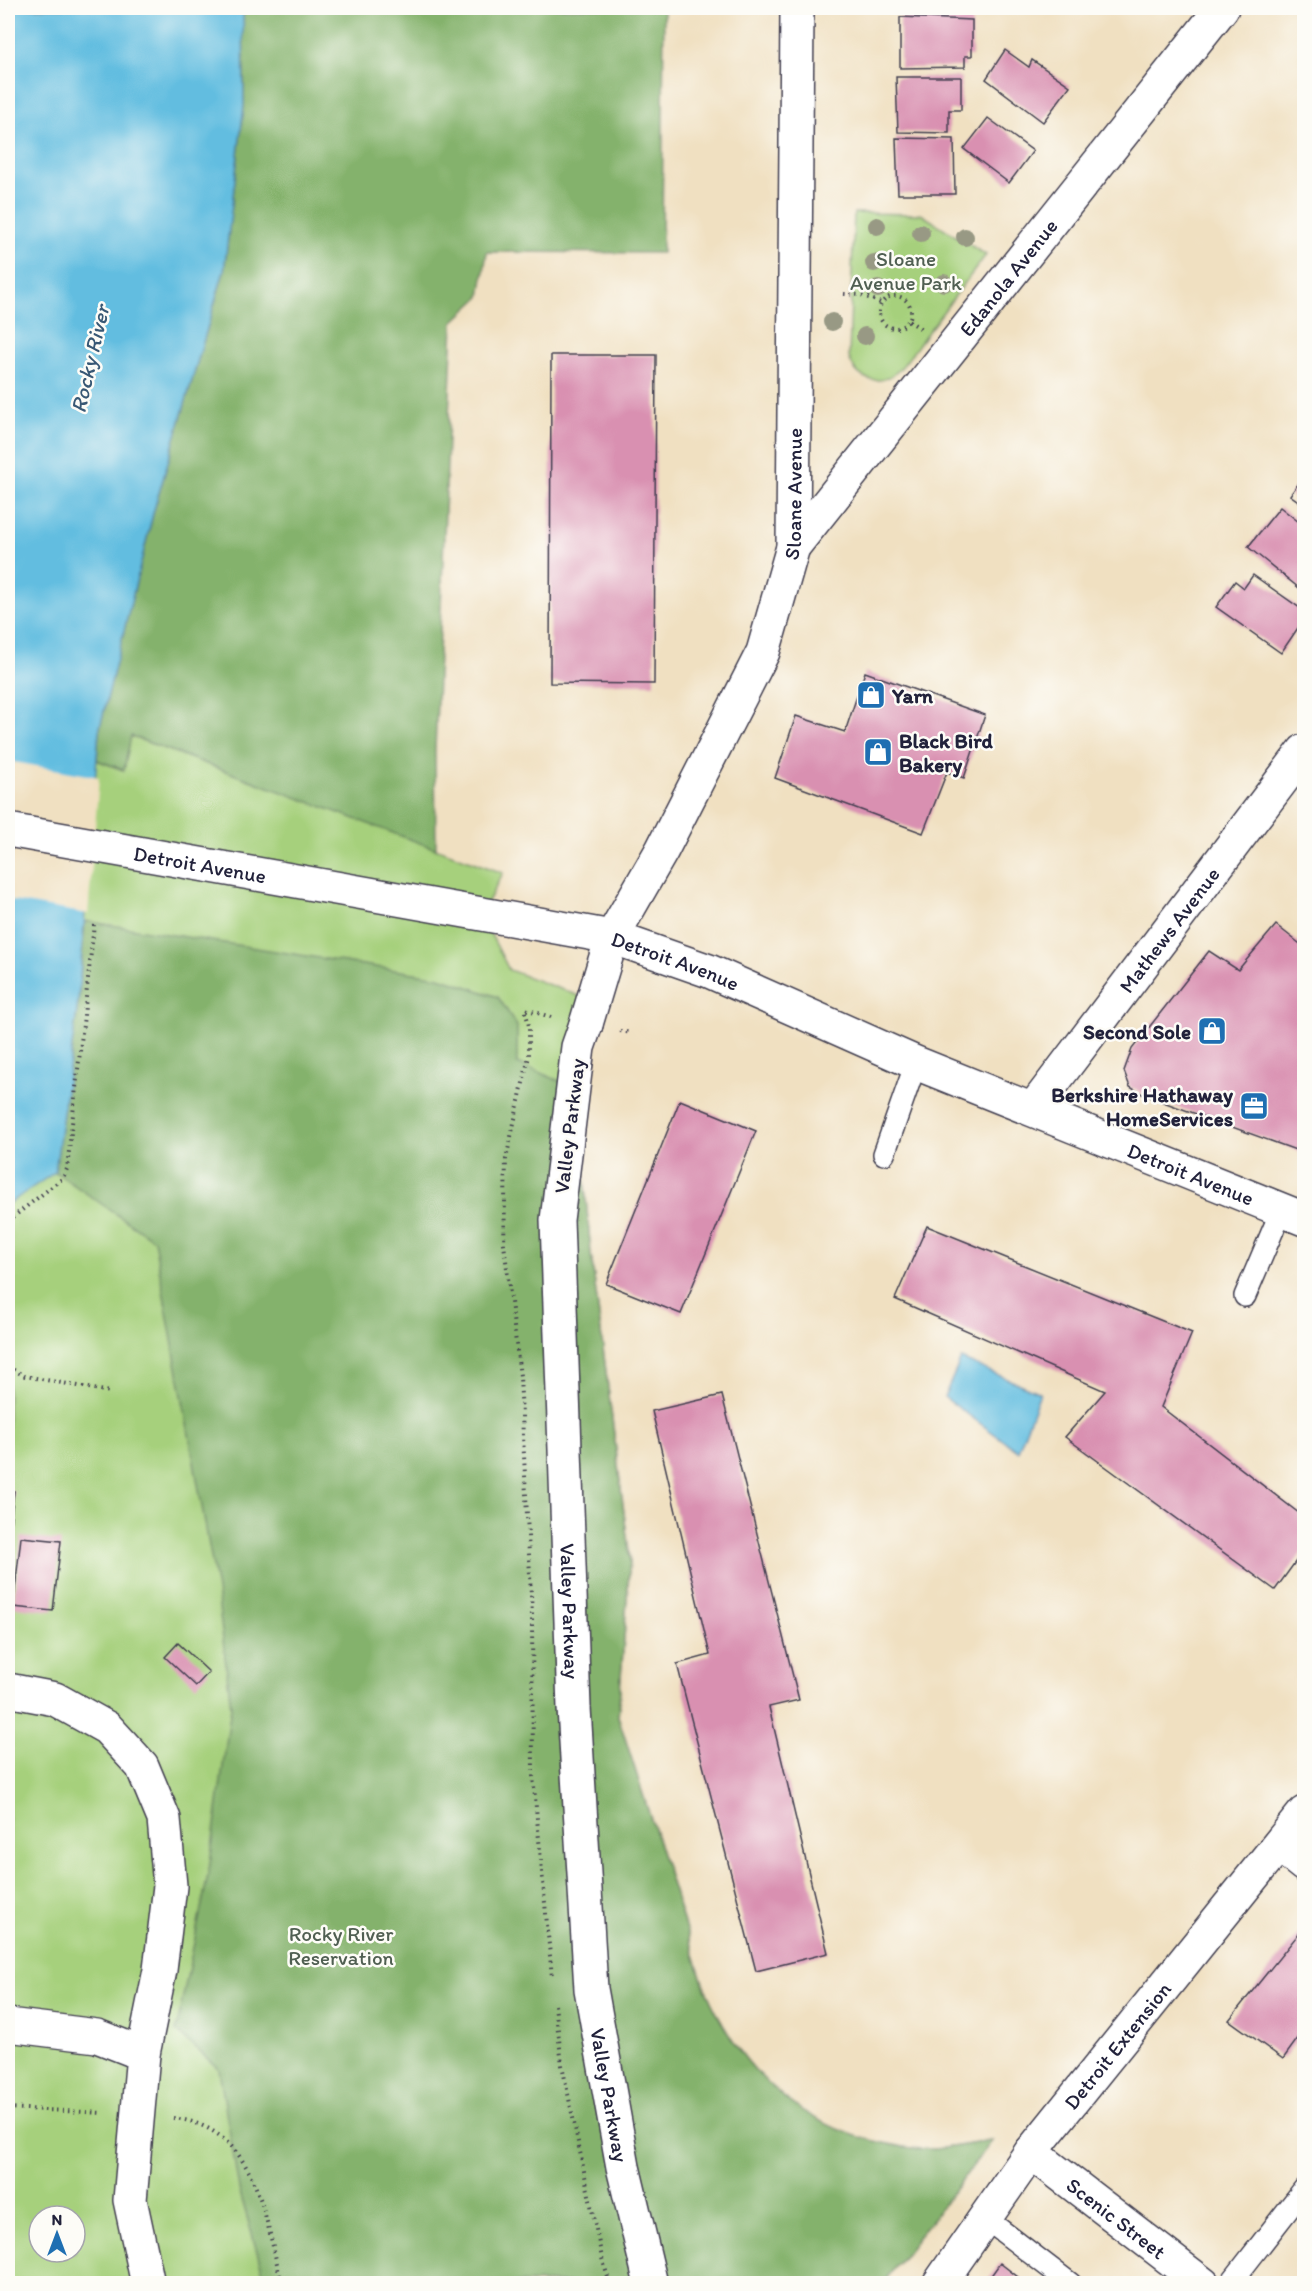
<svg xmlns="http://www.w3.org/2000/svg" width="1312" height="2291" font-family="Itim,sans-serif">
	<style>
		.green { fill: #a6d07c; stroke: #64795c; stroke-width: 1.5; fill-rule: evenodd }
		.forest { fill: #84b26c; stroke: #536a54; stroke-width: 1.5 }
		.water { fill: #62bde0; stroke: #42708e; stroke-width: 1.5 }
		.pier { fill: #f0e0c1 }
		.building { fill: #d990b1 }
		.lines { fill: none; stroke-linecap: round; stroke-linejoin: round }
		.service-casing { stroke: #413e4f; stroke-width: 24 }
		.minor-casing { stroke: #413e4f; stroke-width: 36 }
		.tertiary-casing { stroke: #413e4f; stroke-width: 36 }
		.secondary-casing { stroke: #413e4f; stroke-width: 36 }
		.primary-casing { stroke: #413e4f; stroke-width: 36 }
		.path { stroke: #413e4f; stroke-width: 4; stroke-dasharray: 1.5 4.5; stroke-linecap: butt }
		.service { stroke: #fff; stroke-width: 21 }
		.minor { stroke: #fff; stroke-width: 33 }
		.tertiary { stroke: #fff; stroke-width: 33 }
		.secondary { stroke: #fff; stroke-width: 33 }
		.primary { stroke: #fff; stroke-width: 33 }
		.tree { fill: #989984 }
		.labels { text-anchor: middle; dominant-baseline: central; stroke-width: 5; stroke-linejoin: round; paint-order: stroke }
		.park-label { font-size: 21px; fill: #505f52; stroke: #fdfcf7 }
		.street-label { font-size: 21px; fill: #22223b; stroke: #fdfcf7 }
		.poi-label { font-size: 21px; font-weight: bold; fill: #22223b; stroke: #fdfcf7; text-anchor: start }
		.water-label { font-size: 22px; font-style: italic; fill: #385875; stroke: #fdfcf7 }
	</style>
	<rect width="100%" height="100%" fill="#fdfcf7"/>
	<filter id="ink" filterUnits="userSpaceOnUse"><feTurbulence type="fractalNoise" baseFrequency=".0167" numOctaves="2"/><feDisplacementMap in="SourceGraphic" scale="12" xChannelSelector="R" yChannelSelector="G"/><feConvolveMatrix kernelMatrix="1 2 1 2 8 2 1 2 1" color-interpolation-filters="sRGB"/></filter>
	<filter id="wash" filterUnits="userSpaceOnUse"><feTurbulence type="fractalNoise" baseFrequency=".008" numOctaves="4" result="noise"/><feDisplacementMap in="SourceGraphic" scale="24" xChannelSelector="R" yChannelSelector="G"/><feGaussianBlur stdDeviation="1.35" result="paint"/><feColorMatrix in="noise" values="0 0 0 0 0 0 0 0 0 0 0 0 0 0 0 0 0 1.4 0 .05"/><feComposite in="paint" operator="in"/></filter>
	<g filter="url(#wash)">
		<rect width="100%" height="100%" fill="#f0e0c1"/>
		<path class="green" d="M854 213 921 214 986 255C966 281 947 307 927 333 918 345 909 359 899 370 880 388 856 381 849 357Z
			M8 727 123 770 130 736 503 873 481 915 509 970 606 1006 576 1088 591 1254 630 1560 618 1716 703 1983C735 2063 789 2120 874 2141 893 2145 913 2150 933 2149 953 2148 973 2143 992 2141L883 2283H8ZM39 2216H75V2252H39Z"/>
		<path class="forest" d="M243 8H664L662 253 487 252 480 297 453 322 435 750 436 849 131 736 124 770 97 760 99 731 154 510 224 271 244 105Z
			M85 921 439 977 498 997 517 1026V1063L576 1088 591 1254 630 1560 618 1716 703 1983C735 2063 789 2120 874 2141 894 2145 913 2150 933 2149 953 2148 973 2143 992 2141L883 2283H266L239 2189 219 2069 176 2031 209 1870 231 1707 217 1590 154 1240 55 1172 78 1002Z"/>
		<path class="water" d="M8 8H243L244 105 224 271 154 510 99 731 78 1002 55 1172 8 1204Z
			M961 1359 1040 1393 1018 1451 944 1397Z"/>
		<path class="pier" d="M8 761 99 777 88 914 8 900Z"/>
		<g id="blocks">
			<path class="building" d="M900 17 972 20V56H965V67L900 68Z
				M1005 50 1029 67 1032 60 1070 86 1043 122 986 79Z
				M896 77H961V110H949V133L898 132Z
				M988 118 1033 151 1009 183 964 149Z
				M896 138 954 139 955 194H898Z
				M551 355H656L654 684 550 683Z
				M1304 476V505L1290 495Z
				M1280 507 1304 526V592L1248 547Z
				M1253 575 1304 611V619L1281 653 1216 607 1235 581 1244 588Z
				M865 672 985 715 964 778 947 772 923 833 775 778 796 716 845 732Z
				M1276 925 1304 947V1153L1144 1095 1130 1087 1124 1071 1132 1049 1209 951 1238 970Z
				M680 1100 756 1131 681 1314 606 1284Z
				M927 1226 1192 1333 1161 1407 1304 1517V1550L1275 1590 1065 1437 1105 1391 895 1299Z
				M722 1395 799 1700 769 1707 828 1953 756 1971 677 1664 710 1655 652 1411Z
				M8 1491H14L9 1536H8Z
				M21 1537 61 1541 53 1611 13 1607Z
				M178 1643 209 1672 196 1686 165 1657Z
				M1300 1932 1304 1936V2030L1283 2059 1229 2020Z
				M1000 2263 1027 2284H985Z"/>
		</g>
	</g>
	<g filter="url(#ink)">
		<use href="#blocks" fill-opacity="0" stroke="#413e4f" stroke-width="1.5"/>
		<g class="lines">
			<g class="service-casing">
				<path id="service" d="M884 1154 916 1063
					M1245 1296 1282 1209
					M985 2218 1071 2284
					M1230 2284 1304 2189"/>
			</g>
			<g class="minor-casing">
				<g id="minor">
					<path id="s1" d="M793 547 1222 8"/>
					<path id="s2" d="M1033 1109 1304 751"/>
					<path d="M8 1690 55 1699 107 1728 142 1766 164 1819 170 1886 160 1970 143 2054 130 2200 148 2284"/>
					<path d="M1279 1845 1304 1865"/>
					<path d="M8 2025 97 2036 143 2054"/>
					<path id="s3" d="M1031 2152 1203 2284"/>
					<path id="s4" d="M939 2284 1031 2152 1304 1813"/>
				</g>
			</g>
			<g class="tertiary-casing">
				<g id="tertiary">
					<path id="s5" d="M586 1024 578 1047 557 1220 574 1708 591 1989 623 2167 651 2284"/>
				</g>
			</g>
			<g class="secondary-casing">
				<g id="secondary">
					<path id="s6" d="M586 1024 612 937 662 850 763 652 793 547 797 8"/>
				</g>
			</g>
			<g class="primary-casing">
				<g id="primary">
					<path id="s7" d="M8 830 612 937 709 971 916 1063 1304 1219"/>
				</g>
			</g>
			<path class="path" d="M8 55H9
				M844 294 861 295 881 303
				M879 312a16 16 0 1 1 32 0a16 16 0 1 1-32 0Z
				M909 321 923 330
				M551 1017 525 1009 529 1026V1056L506 1159 504 1244 520 1376 532 1615 533 1776 552 1977
				M620 1031 631 1033
				M8 1221 63 1178 67 1169 94 925
				M8 1367 25 1376 110 1392
				M555 2005 562 2065 602 2258 610 2284
				M8 2108 103 2113
				M173 2118C258 2128 264 2217 282 2284"/>
			<use href="#service" class="service"/>
			<use href="#minor" class="minor"/>
			<use href="#tertiary" class="tertiary"/>
			<use href="#secondary" class="secondary"/>
			<use href="#primary" class="primary"/>
		</g>
		<g class="tree">
			<circle cx="877" cy="226" r="9"/>
			<circle cx="921" cy="233" r="9"/>
			<circle cx="965" cy="237" r="9"/>
			<circle cx="874" cy="263" r="9"/>
			<circle cx="944" cy="283" r="9"/>
			<circle cx="878" cy="289" r="9"/>
			<circle cx="832" cy="322" r="9"/>
			<circle cx="865" cy="336" r="9"/>
		</g>
	</g>
	<defs>
		<g id="shop-square" transform="scale(1.5)"><rect x="-9" y="-9" width="18" height="18" rx="4" fill="#1f6fb2" stroke="#fdfcf7"/><path d="M-5-2.5h2.3a2.7 3.5 0 0 1 5.4 0H5L5.5 6h-11ZM-1.5-2.5h3a1.5 2.3 0 0 0-3 0Z" fill="#fff"/></g>
		<g id="office-square" transform="scale(1.5)"><rect x="-9" y="-9" width="18" height="18" rx="4" fill="#1f6fb2" stroke="#fdfcf7"/><path d="M-6-3h4V-5.5h4V-3h4V5H-6ZM-1-4.5V-3h2v-1.5ZM-6 0V1H6V0Z" fill="#fff"/></g>
	</defs>
	<g fill-rule="evenodd">
		<use href="#shop-square" x="871" y="695"/>
		<use href="#shop-square" x="878" y="752"/>
		<use href="#shop-square" x="1212" y="1031"/>
		<use href="#office-square" x="1254" y="1106"/>
	</g>
	<g class="labels">
		<g class="park-label">
			<text x="906" y="258">Sloane<tspan x="906" dy="24">Avenue Park</tspan></text>
			<text x="341" y="1933">Rocky River<tspan x="341" dy="24">Reservation</tspan></text>
		</g>
		<g class="street-label">
			<text stroke="none"><textPath href="#s1" startOffset="345">Edanola Avenue</textPath></text>
			<text stroke="none"><textPath href="#s6" startOffset="576">Sloane Avenue</textPath></text>
			<text stroke="none"><textPath href="#s7" startOffset="195">Detroit Avenue</textPath></text>
			<text stroke="none"><textPath href="#s2" startOffset="225">Mathews Avenue</textPath></text>
			<text stroke="none"><textPath href="#s7" startOffset="681">Detroit Avenue</textPath></text>
			<text transform="translate(569 1126) rotate(-83)">Valley Parkway</text>
			<text stroke="none"><textPath href="#s7" startOffset="1239">Detroit Avenue</textPath></text>
			<text stroke="none"><textPath href="#s5" startOffset="590">Valley Parkway</textPath></text>
			<text stroke="none"><textPath href="#s4" startOffset="298">Detroit Extension</textPath></text>
			<text stroke="none"><textPath href="#s5" startOffset="1076">Valley Parkway</textPath></text>
			<text stroke="none"><textPath href="#s3" startOffset="108">Scenic Street</textPath></text>
		</g>
		<g class="poi-label">
			<text x="892" y="695">Yarn</text>
			<text x="899" y="740">Black Bird<tspan x="899" dy="24">Bakery</tspan></text>
			<text x="1191" y="1031" text-anchor="end">Second Sole</text>
			<text x="1233" y="1094" text-anchor="end">Berkshire Hathaway<tspan x="1233" dy="24">HomeServices</tspan></text>
		</g>
		<g class="water-label">
			<text transform="translate(90 359) rotate(-77)">Rocky River</text>
		</g>
	</g>
	<rect width="1312" height="2291" fill="none" stroke="#fdfcf7" stroke-width="30"/>
	<g transform="translate(57 2234)"><circle r="28" fill="#fdfcf7" stroke="#a5a5ac" stroke-width="1.5"/>
	<path d="M0-4.5L10 22L0 15L-10 22Z" fill="#1f6fb2"/>
	<text y="-9" font-size="16" font-weight="bold" text-anchor="middle" fill="#22223b">N</text>
	</g>
</svg>
